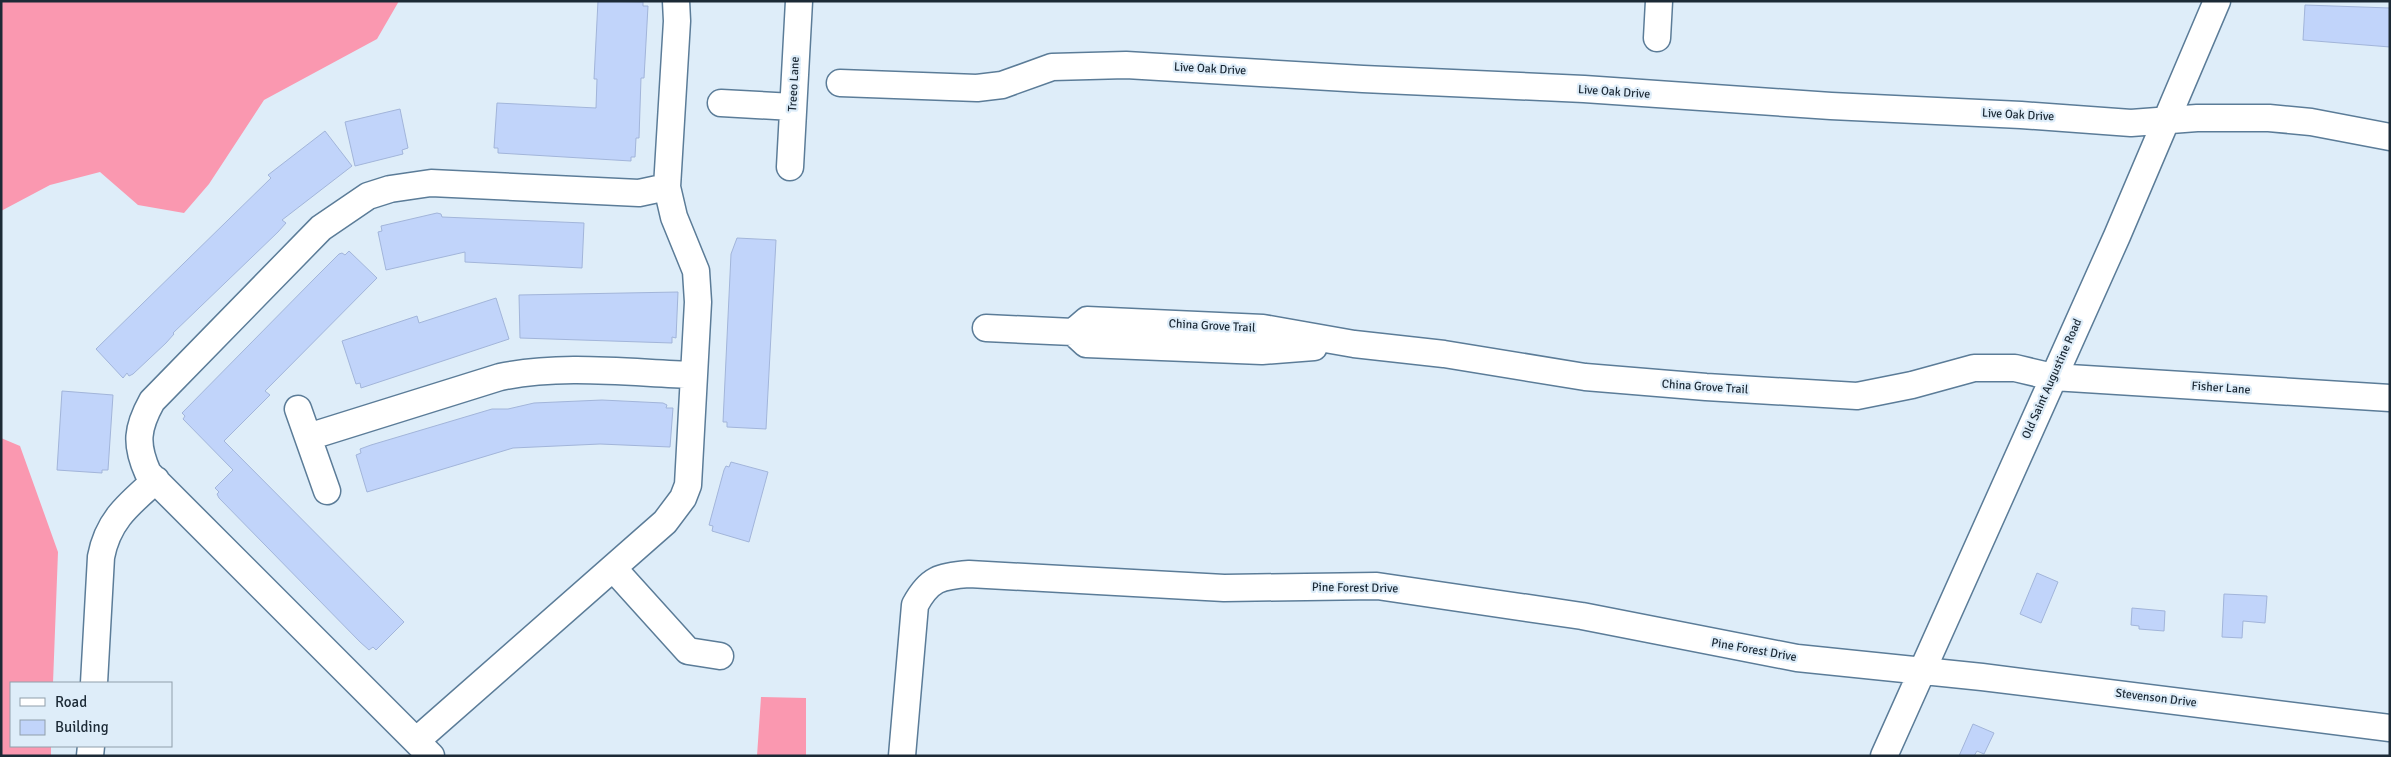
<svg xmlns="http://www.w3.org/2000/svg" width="2391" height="757" font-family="Signika,sans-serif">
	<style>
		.forest { fill: #fa98b0 }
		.building { fill: #c1d4fa; stroke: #a2b5da }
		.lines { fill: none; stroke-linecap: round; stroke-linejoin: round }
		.minor-casing { stroke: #5b7c98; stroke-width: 29 }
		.minor { stroke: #fff; stroke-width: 26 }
		.labels { text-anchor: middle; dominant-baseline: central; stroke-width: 4.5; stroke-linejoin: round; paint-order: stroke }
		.street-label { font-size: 12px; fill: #1c2a36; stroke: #deedf9 }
	</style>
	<rect width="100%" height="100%" fill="#deedf9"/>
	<path class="forest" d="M1 1H399L377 39 264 100 209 184 184 213 138 205 100 172 50 185 1 211Z
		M1 438 20 446 58 552 53 683H11V746H51V756H1Z
		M761 697 806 698V756H757Z"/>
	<path class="building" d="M598 1 643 2V6H648L644 78H641L639 138H636L635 157H631V161L498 153V148H494L497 103 596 108 597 79H594Z
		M2305 5 2390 8V47L2303 40Z
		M400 109 408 148 402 150 403 154 355 166 345 122Z
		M325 131 352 166 282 220 286 223 278 232 173 333 174 334 166 343 133 374 129 376 127 373 123 378 96 349 271 178 268 175Z
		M437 213 441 214 442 217 584 223 582 268 465 262V252L386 270 378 232 382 231 381 226Z
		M737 238 776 240 766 429 727 427V422H723L731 254Z
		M349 251 377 278 265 391 270 395 224 441 404 622 376 650 373 647 369 650 360 642 219 498 217 494 219 492 215 488 233 470 183 419 185 416 182 413 316 277 339 254 342 253 345 255Z
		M678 292 676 338 672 337V343L520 338 519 295Z
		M496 298 509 339 361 388 360 383 356 384 342 341 417 316 419 323Z
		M62 391 113 395 108 470H102V473L57 470Z
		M602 400 663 403 667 405 666 408H673L670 447 600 444 513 448 367 492 356 455 361 453 360 449 371 445 492 409H508L534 403Z
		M731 462 768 472 749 542 712 531 713 526 709 525 724 470 726 466 729 467Z
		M2037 573 2058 582 2041 623 2020 614Z
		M2224 594 2267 596 2265 623 2243 621 2242 638 2222 637Z
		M2132 608 2165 611 2164 631 2139 629V626L2131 625Z
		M1973 724 1994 733 1984 754 1977 751 1974 756H1959Z"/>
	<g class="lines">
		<g class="minor-casing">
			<path id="minor" d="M1657 38 1659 1
				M840 83 977 88 1002 85 1052 67 1126 65 1363 79 1584 89 1831 106 2021 115 2131 123 2197 118H2269L2311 122 2390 137
				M721 103 793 107
				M790 167 799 1
				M986 328 1073 332 1086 344 1262 351 1314 347
				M1073 332 1087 320 1263 328 1354 344 1444 354 1585 377 1706 387 1857 396 1912 385 1974 368H2015L2053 377 2390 398
				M298 409 327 491
				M308 437 500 377C564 364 630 373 694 375
				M613 568 688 651 720 656
				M94 683 101 557C108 520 129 504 156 480
				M416 741 665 522 683 498 688 485 698 302 696 271 674 217 667 187 677 21 676 1
				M90 756 91 746
				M431 756 148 473C135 444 137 428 152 401L321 228 368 196 390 189 431 183 639 193 667 187
				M902 756 915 605C929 579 940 576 969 574L1224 588 1377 586 1582 616 1797 658 1982 677 2390 728
				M1884 756 2117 236 2217 1"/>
		</g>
		<use href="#minor" class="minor"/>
	</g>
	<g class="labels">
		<g class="street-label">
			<text transform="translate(1210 69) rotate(3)">Live Oak Drive</text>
			<text transform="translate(794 84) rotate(-87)">Treeo Lane</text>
			<text transform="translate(1614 92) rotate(4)">Live Oak Drive</text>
			<text transform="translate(2018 115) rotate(3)">Live Oak Drive</text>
			<text transform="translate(1212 326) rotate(3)">China Grove Trail</text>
			<text transform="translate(2052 379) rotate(-66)">Old Saint Augustine Road</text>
			<text transform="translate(1705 387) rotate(4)">China Grove Trail</text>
			<text transform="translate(2221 388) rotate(4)">Fisher Lane</text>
			<text transform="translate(1355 588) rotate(1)">Pine Forest Drive</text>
			<text transform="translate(1754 650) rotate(10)">Pine Forest Drive</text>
			<text transform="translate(2156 698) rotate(7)">Stevenson Drive</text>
		</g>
	</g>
	<rect width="2391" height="757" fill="none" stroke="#1c2a36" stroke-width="5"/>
	<rect x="10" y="682" width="162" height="65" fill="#deedf9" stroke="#909fab"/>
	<rect x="20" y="698" width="25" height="8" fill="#ffffff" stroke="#909fab"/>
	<text x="55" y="707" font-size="15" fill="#1c2a36">Road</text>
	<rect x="20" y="720" width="25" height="15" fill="#c1d4fa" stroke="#909fab"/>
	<text x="55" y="732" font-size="15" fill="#1c2a36">Building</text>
</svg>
